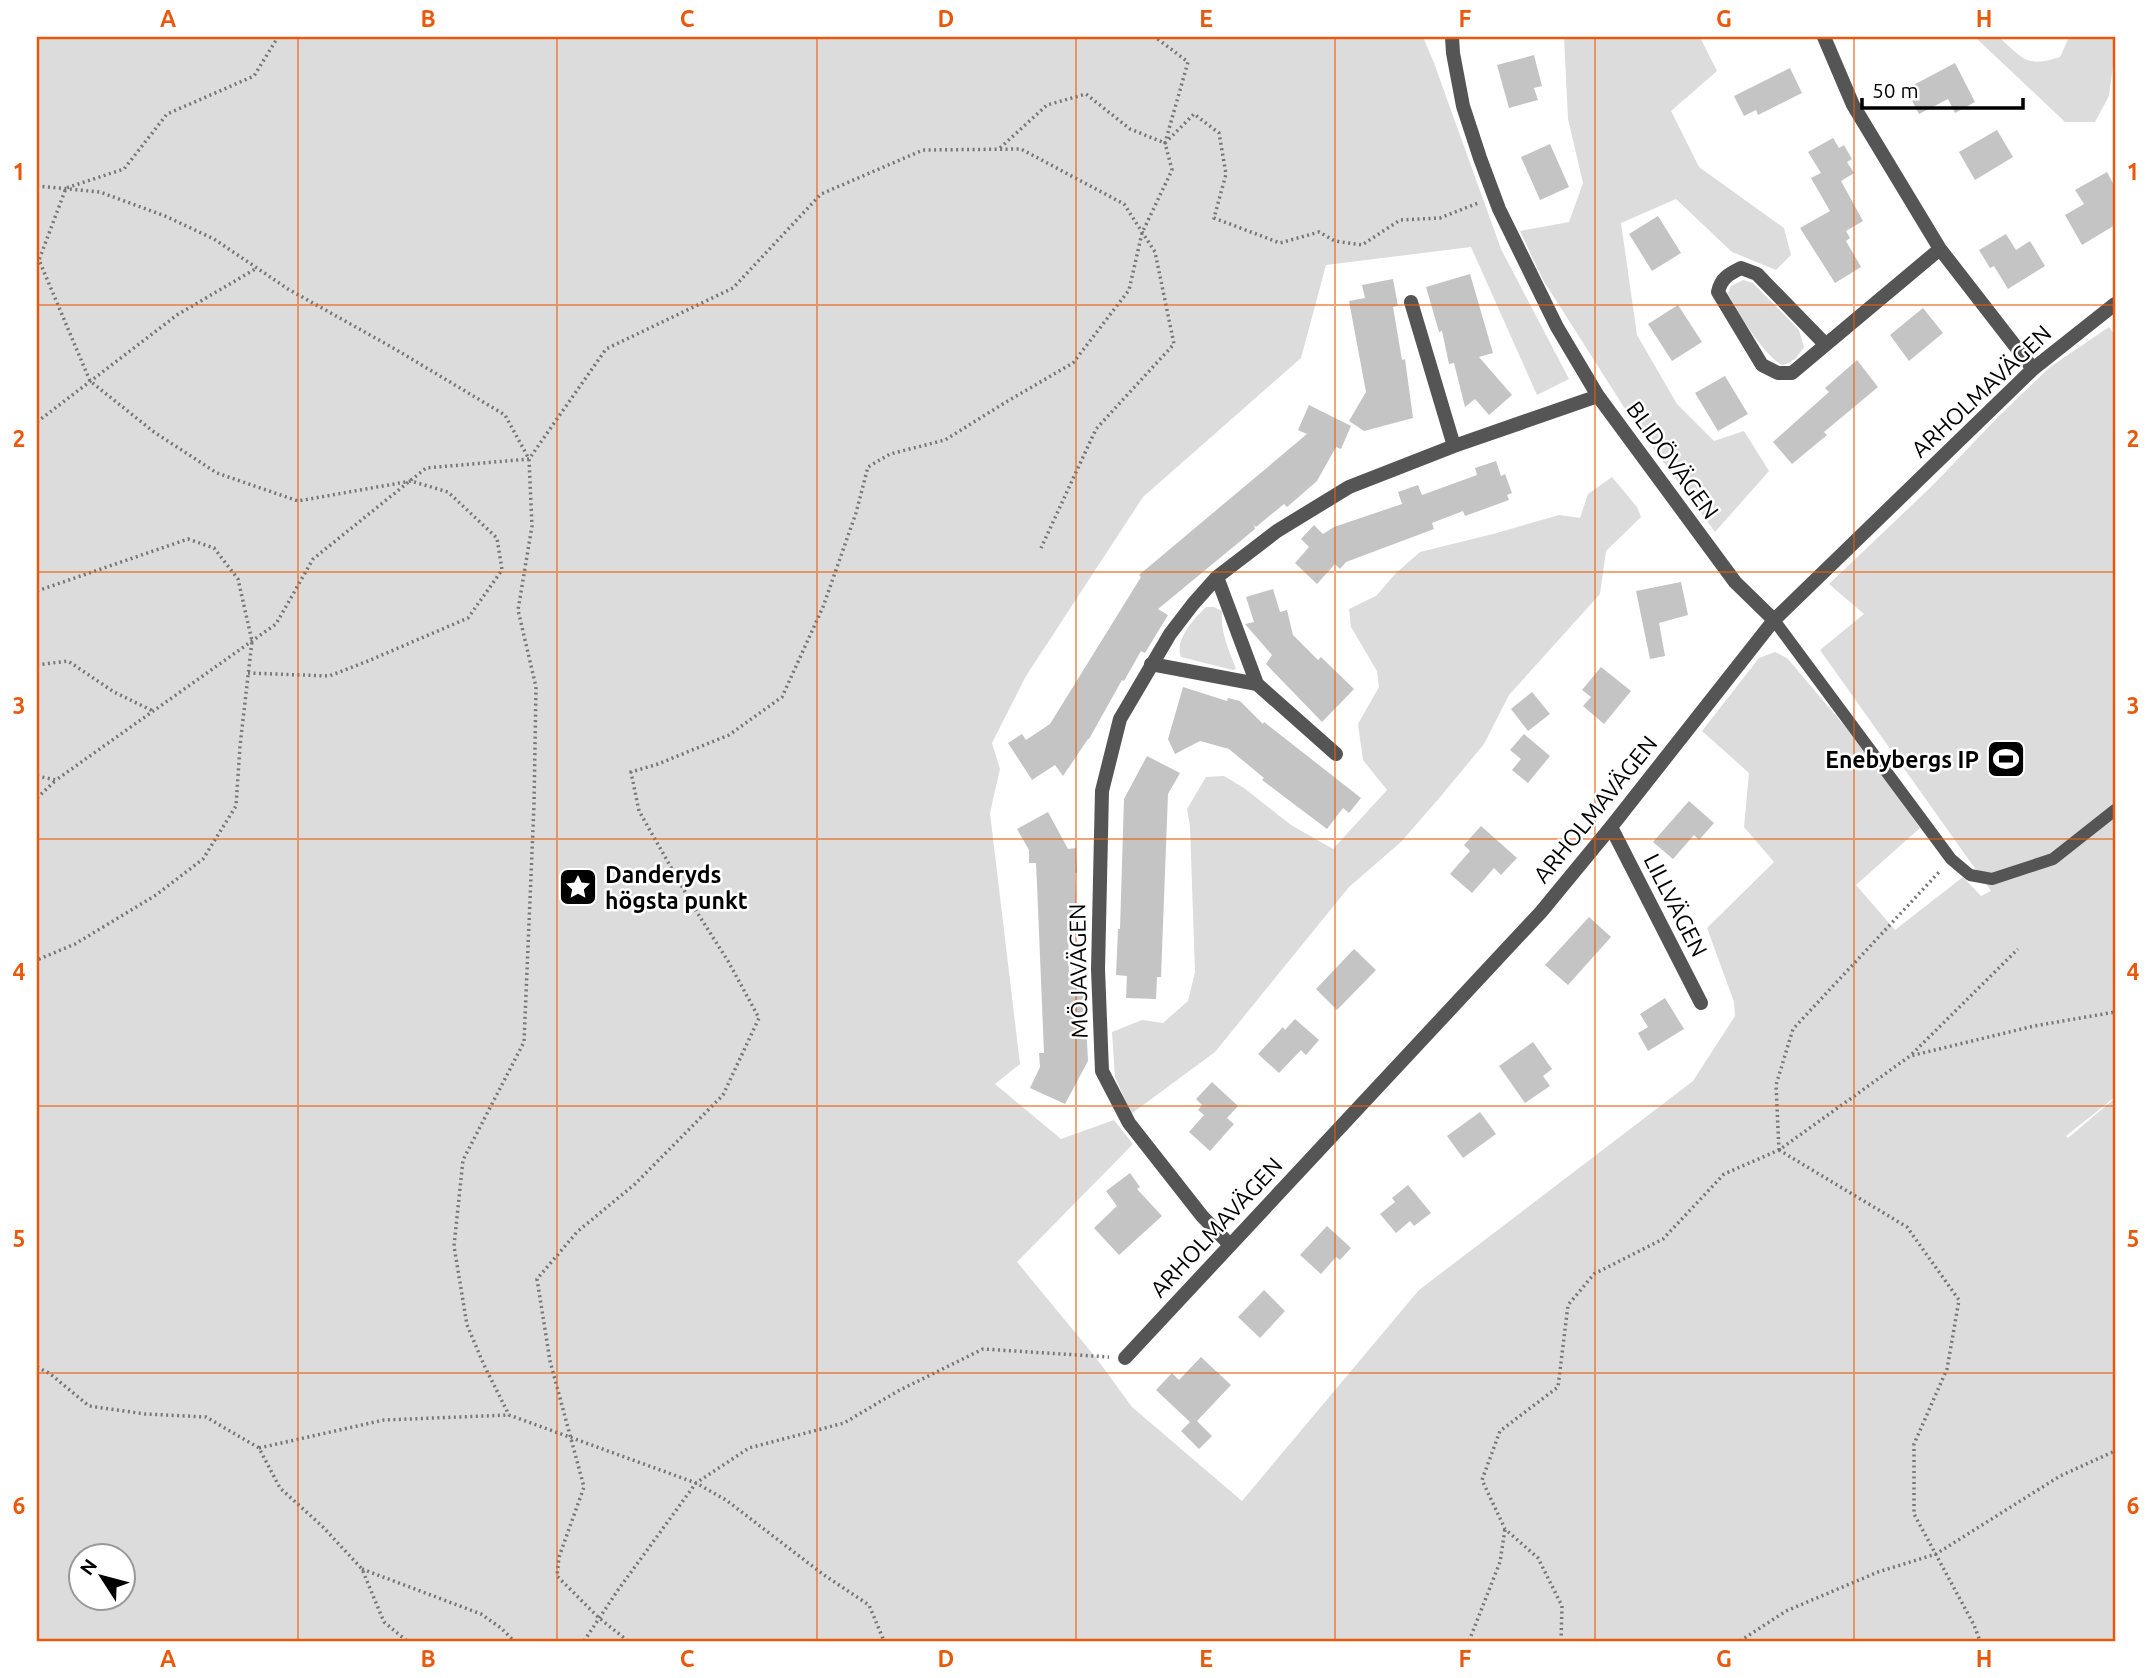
<svg xmlns="http://www.w3.org/2000/svg" width="2152" height="1678" font-family="Ubuntu,sans-serif">
	<style>
		.green { fill: #dcdcdc; fill-rule: evenodd }
		.building { fill: #c4c4c4 }
		.lines { fill: none; stroke-linecap: round; stroke-linejoin: round }
		.path { stroke: #777; stroke-width: 3.5; stroke-dasharray: 2 3.5; stroke-linecap: butt }
		.lane { stroke: #555; stroke-width: 12 }
		.street { stroke: #555; stroke-width: 14 }
		.grid { fill: none; stroke: #e8590c; stroke-width: 2; stroke-opacity: 0.55 }
		.labels { text-anchor: middle; dominant-baseline: central; stroke-width: 5; stroke-linejoin: round; paint-order: stroke }
		.street-label { font-size: 23px; fill: #000; stroke: #fff }
		.poi-label { font-size: 23px; font-weight: bold; fill: #000; stroke: #fff; text-anchor: end }
		.neatline { fill: none; stroke: #e8590c; stroke-width: 2.5 }
		.grid-label { font-size: 23px; text-anchor: middle; font-weight: bold; fill: #e8590c }
	</style>
	<rect width="100%" height="100%" fill="#fff"/>
	<path class="green" d="M37 37H1423L1434 63 1501 249 1569 379 1537 395 1471 247 1326 265 1301 358 1143 497 1026 676 992 743 1000 769 990 813 1020 1064 995 1084 1061 1139 1114 1120 1133 1144 1017 1262 1097 1359 1132 1407 1242 1501 1419 1290 1693 1081 1735 1016 1734 1002 1707 928 1774 862 1744 827 1749 773 1702 731 1759 658 1775 652 1787 658 1860 744 1920 828 1856 885 1895 930 1963 877 1981 896 1991 891 1820 650 1864 614 1829 584 1933 485 1997 418 2050 367 2109 327 2115 335V1097L2066 1136 2068 1138 2115 1098V1641H37ZM80 1556H122V1598H80Z
		M1564 37H1700L1717 71 1671 111 1699 167 1784 228 1791 255 1776 270 1732 252 1676 199 1621 223 1637 335 1677 404 1714 441 1744 431 1769 471 1715 532 1629 415 1543 280 1520 231 1569 222 1583 183 1568 119Z
		M1975 37H1999C2023 59 2026 68 2060 57L2069 37H2113L2115 50 2109 96 2095 122H2065Z
		M1743 280 1753 283 1799 330 1804 347C1798 356 1793 363 1782 365 1764 355 1737 313 1728 293L1731 286Z
		M1612 477 1637 507 1641 517 1606 551 1600 594 1509 695 1484 744 1441 796 1401 842 1349 887 1215 1052 1131 1114 1115 1077 1112 1032 1142 1020 1163 1023 1188 1001 1195 972 1190 826 1187 809 1206 777 1224 776 1244 788 1291 825 1333 849 1387 790 1363 760 1358 724 1379 687 1377 671 1351 627 1349 609 1376 596 1395 574 1420 552 1493 534 1559 515 1580 518 1588 494Z
		M1206 607H1214L1222 611C1220 631 1229 651 1236 669L1233 670 1181 657C1174 640 1194 619 1206 607Z"/>
	<path class="building" d="M1534 55 1542 86 1534 88 1538 100 1509 108 1497 65Z
		M1955 63 1975 102 1955 113 1948 99 1919 114 1906 89Z
		M1790 68 1802 93 1758 115 1756 110 1744 116 1734 96Z
		M1997 130 2013 157 1975 180 1959 152Z
		M1833 138 1839 148 1844 145 1852 159 1847 162 1854 173 1841 181 1863 221 1846 231 1850 238 1846 241 1861 267 1835 283 1800 228 1830 211 1811 178 1821 173 1808 152Z
		M1550 144 1569 187 1540 200 1521 157Z
		M2107 172 2115 187V225L2082 245 2065 215 2084 204 2075 190Z
		M1658 216 1681 253 1652 271 1629 234Z
		M2006 234 2016 250 2030 241 2045 266 2008 289 1994 266 1990 268 1979 250Z
		M1470 274 1493 353 1479 357 1512 395 1489 415 1475 399 1465 407 1454 363 1449 364 1442 331 1439 332 1426 287Z
		M1393 279 1398 306 1393 307 1402 360 1405 359 1413 418 1364 431 1349 421 1366 392 1349 301 1365 298 1362 285Z
		M1678 305 1702 342 1672 361 1648 324Z
		M1923 308 1943 333 1909 361 1890 335Z
		M1857 360 1878 387 1824 432 1827 435 1792 464 1773 442 1829 392 1825 388Z
		M1725 376 1748 414 1718 431 1695 393Z
		M1309 405 1351 426 1341 449 1336 447 1317 481 1287 507 1284 504 1256 527 1254 525 1255 529 1158 609 1168 615 1145 653 1141 651 1124 681 1122 680 1089 739H1088L1063 776 1055 765 1032 780 1008 743 1022 734 1026 740 1050 724 1141 577 1139 575 1307 434 1298 430Z
		M1496 461 1501 476 1505 474 1512 493 1507 495 1509 500 1465 516 1463 511 1432 523 1434 529 1346 562 1340 569 1335 564 1317 584 1295 563 1309 547 1301 539 1314 525 1323 534 1334 527 1402 504 1398 492 1418 485 1422 495 1477 475 1475 468Z
		M1681 582 1688 615 1659 623 1665 656 1650 659 1636 591Z
		M1273 589 1280 612 1287 610 1293 635 1318 660 1321 657 1354 689 1322 722 1266 664 1272 655 1245 624 1254 622 1246 597Z
		M1601 667 1631 691 1604 724 1583 706 1591 697 1582 690Z
		M1183 687 1227 701 1228 698 1240 701 1263 724 1264 722 1361 798 1349 813 1343 808 1327 829 1262 780 1264 778 1229 749 1200 741 1175 754 1168 739Z
		M1532 692 1550 714 1528 731 1511 709Z
		M1524 734 1550 756 1528 783 1512 770 1521 759 1510 750Z
		M1147 756 1180 773 1168 794 1161 977H1157L1156 999 1126 998 1127 976 1116 975 1118 929H1120L1124 799Z
		M1689 801 1714 823 1699 840 1694 835 1673 859 1653 842Z
		M1048 812 1068 849 1076 848 1077 873H1075L1077 926 1068 927 1069 974 1071 984 1084 983 1088 1061 1065 1104 1030 1088 1040 1067 1039 1053H1044L1037 884 1036 863H1029V850L1017 829Z
		M1481 826 1517 858 1501 875 1494 868 1472 893 1450 874 1470 851 1464 845Z
		M1589 917 1611 937 1568 985 1545 965Z
		M1354 949 1376 970 1337 1010 1316 989Z
		M1665 998 1684 1029 1648 1051 1638 1033 1648 1027 1640 1014Z
		M1295 1019 1319 1040 1306 1055 1301 1050 1279 1073 1258 1054 1283 1027 1285 1030Z
		M1533 1042 1552 1069 1543 1076 1550 1086 1525 1103 1499 1066Z
		M1212 1082 1238 1106 1227 1118 1234 1124 1210 1151 1189 1132 1204 1115 1198 1110 1202 1105 1196 1099Z
		M1480 1112 1496 1134 1463 1158 1447 1136Z
		M1130 1173 1140 1187 1137 1189 1162 1216 1119 1255 1094 1228 1117 1206 1106 1191Z
		M1408 1185 1431 1213 1414 1226 1410 1221 1396 1233 1380 1214 1395 1202 1392 1198Z
		M1327 1226 1351 1248 1340 1260 1336 1257 1321 1274 1300 1255Z
		M1264 1290 1285 1311 1260 1338 1238 1317Z
		M1201 1357 1231 1385 1197 1421 1212 1436 1199 1449 1181 1431 1190 1422 1156 1390 1172 1373 1179 1380Z"/>
	<g class="lines">
		<path class="path" d="M1000 148 1047 105 1086 94 1130 129 1165 143 1194 114 1219 133 1226 174 1214 218 1280 243 1319 232 1335 241 1362 245 1400 220 1440 218 1478 203
			M37 186 100 192 165 216 214 239 288 289 395 349 505 415 529 459 532 526 518 610 536 687 534 805 524 1042 463 1160 454 1246 467 1325 484 1365 509 1415 696 1483 726 1500 824 1575 869 1605 884 1641
			M37 422 177 315 257 268
			M37 591 188 539 214 548 238 579 252 641 240 746 236 806 203 859 156 895 75 944 37 960
			M37 665 68 661 114 692 153 711
			M248 673 329 676 368 661 468 618 502 570 497 538 448 492 411 481 298 501 217 473 154 432 90 381 39 260 66 188 124 169 167 114 254 76 278 37
			M37 776 56 780 276 624 313 559 426 468 529 459 606 349 733 288 821 194 923 150 1021 149 1124 204 1155 252 1174 344 1096 429 1041 548
			M37 798 56 780
			M1912 1054 2018 949
			M1779 1150 1907 1227 1959 1300 1947 1369 1914 1444V1514L1974 1625 1980 1641
			M1779 1150 1776 1085 1793 1029 1941 870
			M37 1367 49 1373 89 1406 145 1414 206 1417 259 1448 280 1488 323 1527 362 1569 384 1622 407 1641
			M259 1448 384 1420 509 1415
			M362 1569 481 1614 501 1628 514 1641
			M584 1641 618 1590 696 1483 749 1448 844 1423 898 1391 983 1349 1109 1357
			M628 1641 599 1618 557 1576 559 1557 584 1487 550 1361 537 1279 577 1232 635 1184 723 1095 759 1018 728 961 693 906 639 811 631 772 658 764 729 735 782 697 823 607 856 513 868 467 890 454 945 440 1006 402 1073 363 1129 290 1142 233 1172 170 1165 143 1188 62 1155 37
			M1469 1641 1500 1562 1505 1529
			M1561 1641 1562 1606 1538 1558 1505 1529 1482 1480 1500 1431 1558 1387 1568 1305 1594 1274 1663 1239 1724 1174 1779 1150 1910 1056 2034 1026 2115 1012
			M1740 1641 1786 1611 1878 1572 1936 1554 2060 1476 2115 1451"/>
		<path class="lane" d="M1774 620 1951 859 1970 875 1992 879 2053 859 2115 810"/>
		<path class="street" d="M1452 37 1453 53 1463 106 1480 158 1499 209 1557 327 1598 396 1735 582 1774 620
			M1824 37 1853 105 1940 249 2033 369
			M1411 302 1454 446
			M1825 344 1757 274 1741 268C1729 274 1721 278 1718 292L1762 365 1778 373H1792L1940 249
			M1217 577 1257 684
			M1151 664 1257 684 1336 754
			M1611 827 1701 1003
			M1230 1245 1202 1216 1129 1123 1102 1071 1098 969 1102 791 1120 719 1170 634 1193 604 1217 577 1277 531 1349 487 1454 446 1598 396
			M1125 1358 1541 912 1611 827 1774 620 2033 369 2115 304"/>
	</g>
	<path class="grid" d="M298 37V1641M557 37V1641M817 37V1641M1076 37V1641M1335 37V1641M1595 37V1641M1854 37V1641M37 305H2115M37 572H2115M37 839H2115M37 1106H2115M37 1373H2115"/>
	<defs>
		<g id="stadium-square" transform="scale(2.0125)"><rect x="-9" y="-9" width="18" height="18" rx="4" fill="#000" stroke="#fff"/><path d="M0-5a6.5 5 0 1 0 0 10a6.5 5 0 1 0 0-10ZM-3.5-1.8h7v3.6h-7Z" fill="#fff"/></g>
		<g id="sight-square" transform="scale(2.0125)"><rect x="-9" y="-9" width="18" height="18" rx="4" fill="#000" stroke="#fff"/><path d="M0-6L1.8-2.2L6-1.7L2.9 1.2L3.7 5.4L0 3.3L-3.7 5.4L-2.9 1.2L-6-1.7L-1.8-2.2Z" fill="#fff"/></g>
	</defs>
	<g fill-rule="evenodd">
		<use href="#stadium-square" x="2006" y="759"/>
		<use href="#sight-square" x="578" y="887"/>
	</g>
	<g class="labels">
		<g class="street-label">
			<text transform="translate(1981 391) rotate(-43)">ARHOLMAVÄGEN</text>
			<text transform="translate(1673 460) rotate(54)">BLIDÖVÄGEN</text>
			<text transform="translate(1595 809) rotate(-51)">ARHOLMAVÄGEN</text>
			<text transform="translate(1676 905) rotate(63)">LILLVÄGEN</text>
			<text transform="translate(1078 971) rotate(-91)">MÖJAVÄGEN</text>
			<text transform="translate(1216 1227) rotate(-47)">ARHOLMAVÄGEN</text>
		</g>
		<g class="poi-label">
			<text x="1979" y="759">Enebybergs IP</text>
			<text x="605" y="874" text-anchor="start">Danderyds<tspan x="605" dy="26">högsta punkt</tspan></text>
		</g>
	</g>
	<rect width="2152" height="1678" fill="none" stroke="#ffffff" stroke-width="77"/>
	<g transform="translate(102 1577) rotate(306)"><circle r="33" fill="#ffffff" stroke="#999999" stroke-width="2"/>
	<path d="M0-5L12 26L0 18L-12 26Z" fill="#000000"/>
	<text y="-10" font-size="19" font-weight="bold" text-anchor="middle" fill="#000000">N</text>
	</g>
	<path d="M1862 98v10h161v-10" fill="none" stroke="#000000" stroke-width="3.5"/>
	<text x="1872" y="98" font-size="21" fill="#000000" stroke="#ffffff" stroke-width="5" paint-order="stroke">50 m</text>
	<rect x="38" y="38" width="2076" height="1602" class="neatline"/>
	<g class="grid-label">
		<text x="168" y="27">A</text>
		<text x="428" y="27">B</text>
		<text x="687" y="27">C</text>
		<text x="946" y="27">D</text>
		<text x="1206" y="27">E</text>
		<text x="1465" y="27">F</text>
		<text x="1724" y="27">G</text>
		<text x="1984" y="27">H</text>
		<text x="19" y="180">1</text>
		<text x="2133" y="180">1</text>
		<text x="19" y="447">2</text>
		<text x="2133" y="447">2</text>
		<text x="19" y="714">3</text>
		<text x="2133" y="714">3</text>
		<text x="19" y="980">4</text>
		<text x="2133" y="980">4</text>
		<text x="19" y="1247">5</text>
		<text x="2133" y="1247">5</text>
		<text x="19" y="1514">6</text>
		<text x="2133" y="1514">6</text>
		<text x="168" y="1667">A</text>
		<text x="428" y="1667">B</text>
		<text x="687" y="1667">C</text>
		<text x="946" y="1667">D</text>
		<text x="1206" y="1667">E</text>
		<text x="1465" y="1667">F</text>
		<text x="1724" y="1667">G</text>
		<text x="1984" y="1667">H</text>
	</g>
</svg>
